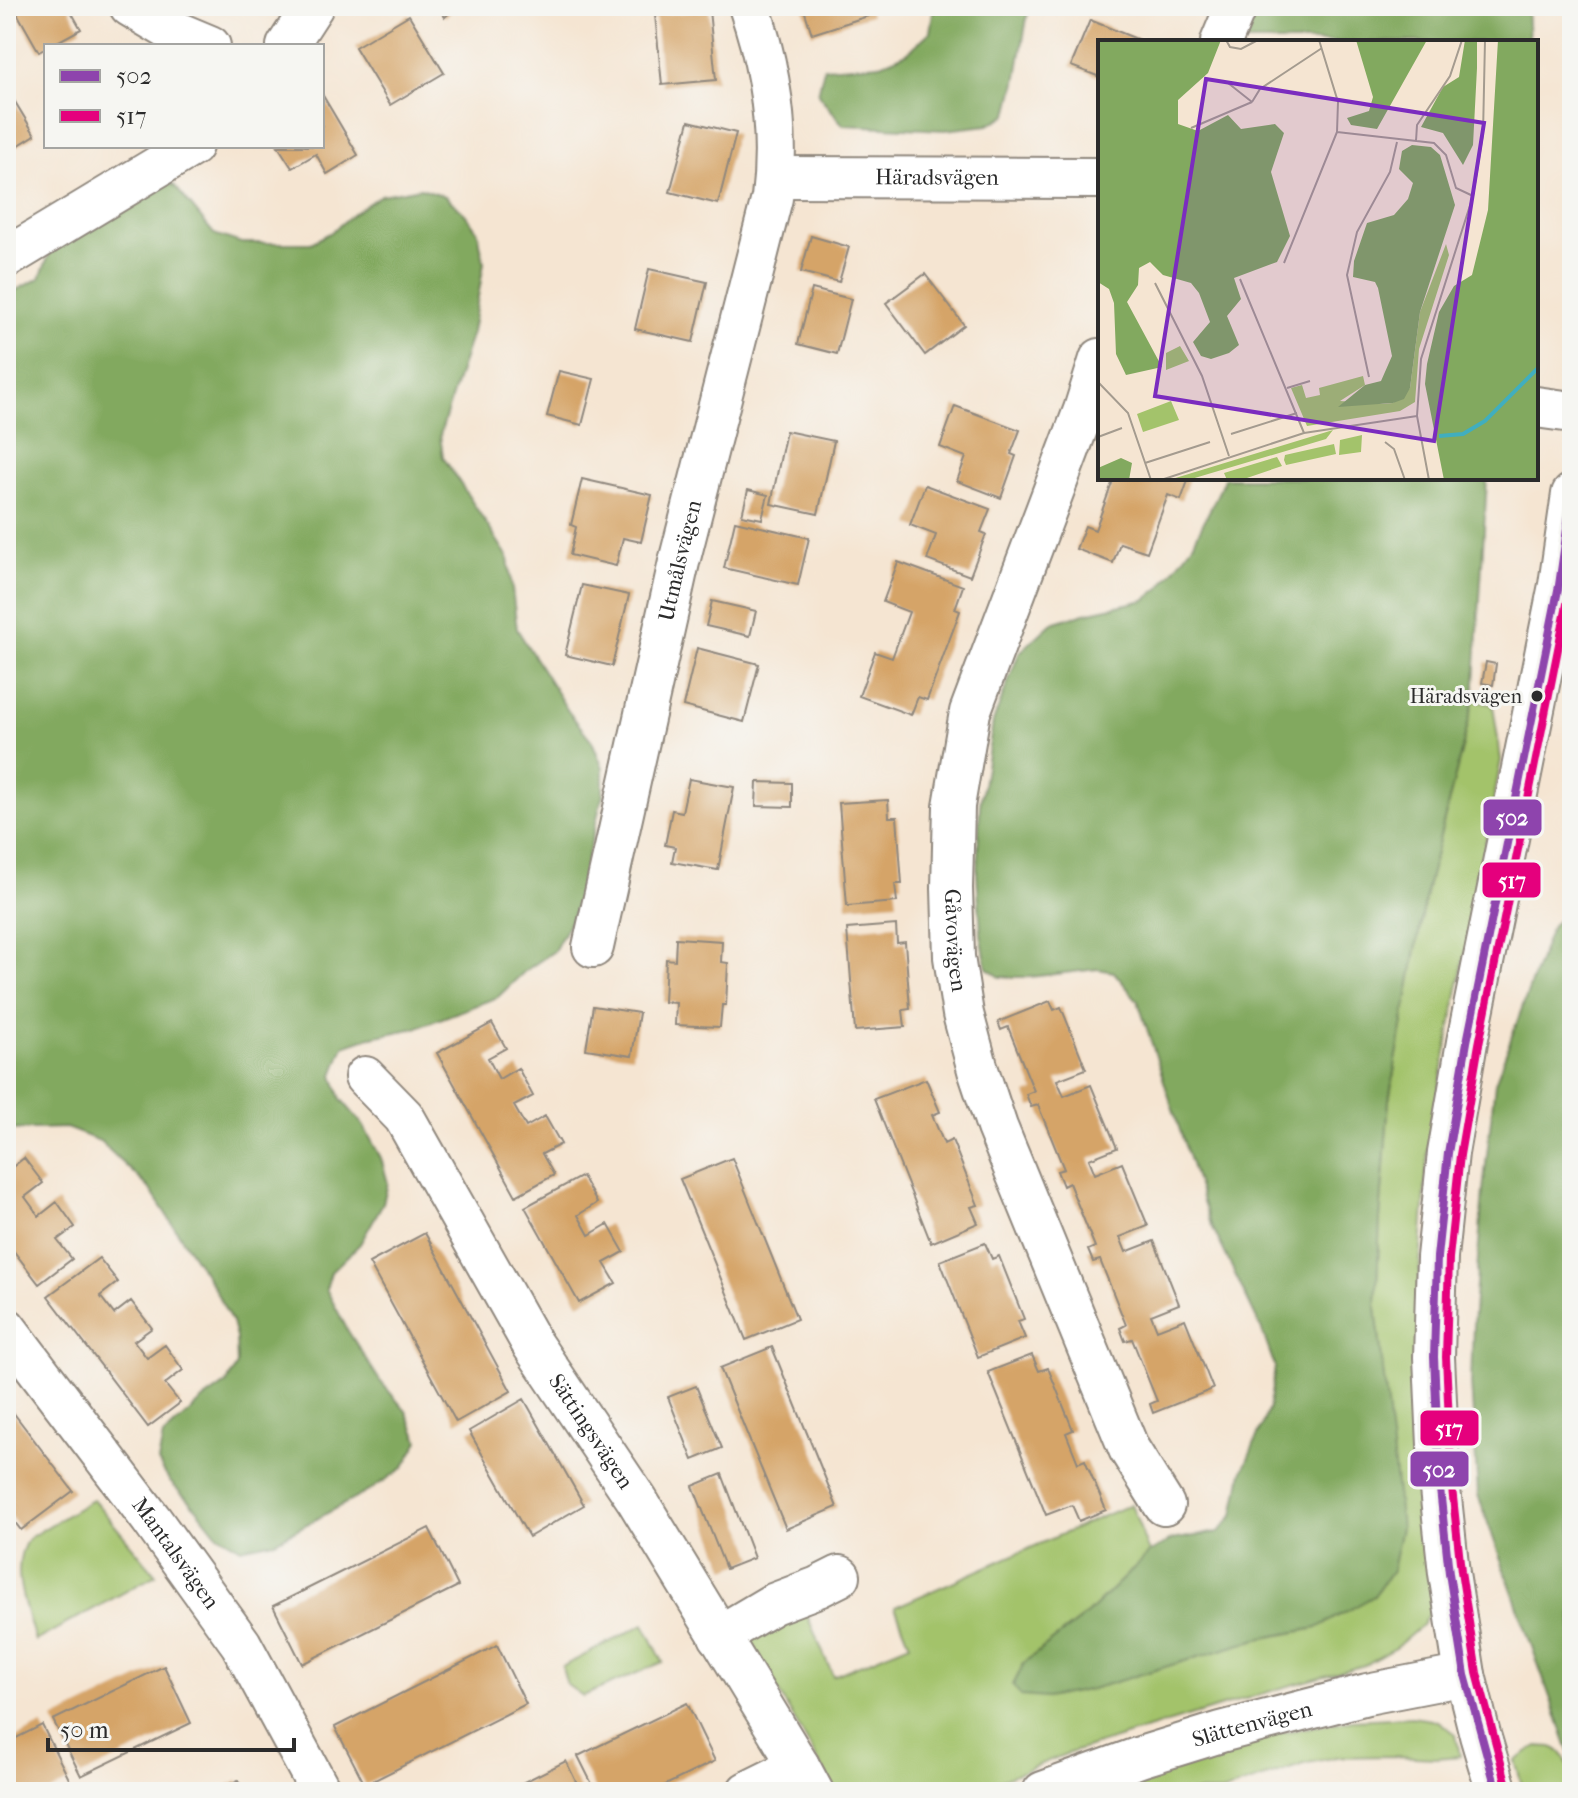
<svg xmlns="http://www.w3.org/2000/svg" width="1578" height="1798" font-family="'IM FELL French Canon',serif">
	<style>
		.green { fill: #a3c36b; stroke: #67774b; stroke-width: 2 }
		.forest { fill: #82a95f; stroke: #566a45; stroke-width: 2 }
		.building { fill: #d5a467 }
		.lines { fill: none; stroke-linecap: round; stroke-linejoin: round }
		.minor-casing { stroke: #90887e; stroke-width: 44 }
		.minor { stroke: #fff; stroke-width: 40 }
		.bus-1-casing { stroke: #f6f6f2; stroke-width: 14 }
		.bus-2-casing { stroke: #f6f6f2; stroke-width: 14 }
		.bus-1 { stroke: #8e44ad; stroke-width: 8 }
		.bus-2 { stroke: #e5007d; stroke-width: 8 }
		.bus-dot { fill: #2b2b2b; stroke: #f6f6f2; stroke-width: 3 }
		.labels { text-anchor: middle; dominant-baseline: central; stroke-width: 6; stroke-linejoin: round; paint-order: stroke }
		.bus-label { font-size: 20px; fill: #2b2b2b; stroke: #f6f6f2; text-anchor: end }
		.street-label { font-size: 22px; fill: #2b2b2b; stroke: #f6f6f2 }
		.inset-river { fill: none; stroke: #41aebe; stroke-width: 4 }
		.inset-road { fill: none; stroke: #a49b8f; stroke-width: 2 }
		.view { fill: #7b2cbf; fill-opacity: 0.15; stroke: #7b2cbf; stroke-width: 4 }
		.inset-edge { fill: none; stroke: #2b2b2b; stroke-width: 4 }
		.line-badge { stroke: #f6f6f2; stroke-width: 3 }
		.badge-label { font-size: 22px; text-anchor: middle; font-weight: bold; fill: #fff }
	</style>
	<rect width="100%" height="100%" fill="#f6f6f2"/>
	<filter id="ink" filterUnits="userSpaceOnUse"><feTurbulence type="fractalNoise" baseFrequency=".0125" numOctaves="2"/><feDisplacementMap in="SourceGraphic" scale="16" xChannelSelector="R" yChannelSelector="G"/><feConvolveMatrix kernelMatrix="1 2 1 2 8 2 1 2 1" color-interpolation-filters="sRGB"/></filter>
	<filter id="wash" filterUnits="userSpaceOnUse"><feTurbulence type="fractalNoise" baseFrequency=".006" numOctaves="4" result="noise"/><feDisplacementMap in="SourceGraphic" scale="32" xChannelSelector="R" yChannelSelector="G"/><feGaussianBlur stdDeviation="1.8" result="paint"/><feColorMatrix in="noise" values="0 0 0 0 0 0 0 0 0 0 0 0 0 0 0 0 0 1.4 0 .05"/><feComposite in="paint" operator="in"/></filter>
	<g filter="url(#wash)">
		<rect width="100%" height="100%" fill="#f5e5d2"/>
		<path class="green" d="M1474 700 1493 705 1501 760 1428 1148 1417 1307 1437 1600 1422 1625 1394 1649 1365 1665 1281 1688 1066 1754 970 1792H836L744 1632 803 1606 833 1676 910 1644 895 1607 1131 1504 1149 1553 1086 1615 1025 1662 1258 1639 1317 1628 1394 1473 1376 1307 1380 1219 1389 1100 1427 888Z
			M93 1499 156 1575 35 1641C27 1609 7 1567 29 1538Z
			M644 1624 663 1662 583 1696 567 1685 562 1667Z
			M1412 1717 1438 1721 1456 1734 1460 1756 1436 1758 1392 1756 1336 1757 1304 1764 1222 1792H1112L1278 1733 1352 1720Z
			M1538 1746C1542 1747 1547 1746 1551 1747 1568 1751 1572 1777 1572 1792H1524L1515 1761Z"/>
		<path class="forest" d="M934 6H1029L1016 82 1008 114 988 125 945 130 843 125 818 94 824 68 881 64 907 53 930 32Z
			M1248 6H1527L1529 42H1234Z
			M158 179 174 185 214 234 241 243H311L330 233 357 211 381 195 421 188 445 196 465 214 478 232 484 263 472 332 440 435 443 457 508 557 517 629 568 711 592 741 603 768V794L573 916 554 951 525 971 498 997 416 1028 367 1038 344 1046 333 1075 341 1099 363 1125 381 1158 388 1183 383 1203 360 1244 331 1272 326 1289 348 1331 380 1381 406 1411 419 1441 403 1468 369 1491 275 1541 241 1548 216 1533 196 1508 170 1482 158 1462 163 1436 202 1401 226 1384 237 1365 236 1338 232 1322 214 1288 149 1188 100 1141 66 1128 6 1130V295L40 278 51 250Z
			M1224 478 1487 479 1474 700 1427 888 1389 1100 1380 1219 1376 1307 1401 1528 1392 1570 1374 1596 1317 1628 1258 1639 1092 1689 1047 1698 1021 1696 1013 1685 1025 1662 1086 1615 1149 1553 1171 1540 1219 1532 1234 1515 1242 1473 1269 1408 1275 1367 1261 1328 1209 1220 1138 1001 1114 972 1098 969 1030 977H1000L987 968 981 934 977 873 980 805 993 722 1019 653 1052 623 1085 613 1145 600 1160 588 1192 546 1222 485Z
			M1572 909V1759L1478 1495 1471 1383 1473 1325 1483 1191 1495 1083 1552 925Z"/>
		<g id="blocks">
			<path class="building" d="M13 6H68L81 29 50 46H46V48L39 52Z
				M436 6H457L445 17Z
				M803 6H868L871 15 812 34Z
				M709 10 716 80 662 85 655 15Z
				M409 15 444 73 390 105 355 47Z
				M1090 20 1144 42H1100V77L1071 66Z
				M6 87 35 135 11 150 6 141Z
				M322 94 358 155 327 174 316 154 292 168 278 146H322Z
				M689 121 736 133 718 204 670 192Z
				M811 236 849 247 839 282 801 272Z
				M649 269 707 282 693 342 635 329Z
				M925 274 964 325 925 355 886 303Z
				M812 289 851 299 837 354 798 344Z
				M559 371 594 379 582 425 547 416Z
				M955 406 1020 430 1011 454 1016 456 1001 498 957 481 966 457 940 447Z
				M786 431 834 441 818 514 771 504Z
				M1114 478H1189L1181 500 1168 495 1147 552 1120 543 1113 563 1076 549 1085 526 1095 530Z
				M582 479 652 495 641 542 623 538 616 566 570 555 576 527 571 525Z
				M925 485 990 509 981 532 986 534 970 576 927 560 936 535 910 525Z
				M748 490 768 495 762 519 742 515Z
				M735 521 809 538 798 585 724 568Z
				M898 562 963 586 955 609 960 611 927 700 918 697 911 715 859 696 875 652 892 658 909 612 883 602Z
				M582 585 629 595 612 666 565 655Z
				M712 601 756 611 750 636 706 626Z
				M697 648 759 664 744 722 683 706Z
				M1486 662 1496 664 1493 685 1482 683Z
				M689 779 734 787 718 870 672 862 675 847 665 845 672 810 682 812Z
				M757 782 792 783V807L756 806Z
				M888 800 889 817H897L902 884H895L897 902 847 906 839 803Z
				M896 925 897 943 905 942 910 1009 903 1010 905 1027 855 1031 847 929Z
				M676 938 722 941 721 962 728 963 726 1005H722L720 1027 675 1025 676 1003 664 1002 666 959 675 960Z
				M1050 1001 1054 1010 1061 1007 1086 1069 1057 1080 1064 1096 1091 1085 1117 1148 1089 1159 1095 1174 1122 1163 1148 1226 1120 1237 1126 1252 1154 1241 1179 1304 1151 1315 1157 1330 1185 1319 1213 1389 1153 1413 1150 1404 1157 1401 1132 1339 1125 1341 1120 1328 1126 1325 1100 1260 1093 1262 1088 1250 1095 1247 1069 1183 1063 1186 1057 1171 1064 1169 1038 1105 1031 1107 1026 1094 1034 1091 1008 1027 1001 1030 998 1022Z
				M593 1006 639 1013 632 1056 586 1049Z
				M492 1023 506 1048 488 1058 499 1079 518 1068 533 1096 514 1106 526 1127 545 1116 561 1144 542 1154 554 1175 516 1196 437 1053Z
				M926 1079 940 1112 932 1115 944 1144 952 1140 978 1205 971 1207 978 1223 931 1243 874 1099Z
				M24 1158 43 1183 25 1197 39 1216 57 1202 75 1227 57 1240 72 1259 39 1284 6 1241V1172Z
				M732 1158 797 1319 746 1340 680 1179Z
				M582 1176 597 1203 578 1215 589 1235 608 1224 624 1252 604 1263 616 1283 579 1303 525 1207Z
				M425 1233 511 1391 456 1422 369 1263Z
				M985 1243 992 1259 999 1256 1024 1319 1018 1321 1025 1338 978 1357 940 1261Z
				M99 1258 118 1282 100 1296 114 1314 131 1301 152 1328 134 1341 147 1358 165 1345 183 1370 165 1384 180 1403 148 1427 48 1296Z
				M772 1347 837 1507 786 1529 720 1368Z
				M1032 1355 1039 1371 1048 1368 1073 1430 1066 1433 1078 1463 1085 1460 1106 1510 1079 1521 1072 1505 1046 1515 988 1372Z
				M696 1386 722 1448 693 1460 668 1397Z
				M524 1399 584 1505 529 1537 469 1431Z
				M6 1403 73 1491 21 1530 6 1511Z
				M722 1474 754 1558 726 1569 693 1486Z
				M429 1528 458 1586 302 1664 273 1606Z
				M497 1645 526 1704 365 1785 335 1727Z
				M164 1666 191 1723 81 1776 53 1720Z
				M687 1703 715 1761 651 1792H596L578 1756Z
				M42 1725 70 1781 49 1792H6V1743Z
				M566 1761 581 1792H504Z
				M238 1780 244 1792H214Z"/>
		</g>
	</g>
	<g filter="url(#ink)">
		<use href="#blocks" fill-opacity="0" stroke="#90887e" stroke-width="2"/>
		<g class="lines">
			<g class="minor-casing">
				<g id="minor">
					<path d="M130 6 167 28 210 46"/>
					<path d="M1221 42 1236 6"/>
					<path d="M287 46 313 6"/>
					<path id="s1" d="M775 177 1100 178"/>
					<path d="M6 258 192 146"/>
					<path id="s2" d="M1100 359 1084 410 970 712 954 806 952 888 954 957 963 1014 978 1070 997 1127 1129 1449 1164 1505"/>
					<path d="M1536 407 1572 412"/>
					<path id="s3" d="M593 947 679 562 772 198C780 134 770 67 749 6"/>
					<path id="s4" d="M365 1077 404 1117 532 1344 637 1500 799 1766 813 1792"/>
					<path id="s5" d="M6 1328 151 1519 241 1644 321 1792"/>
					<path d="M719 1636 773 1604 818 1587 840 1576"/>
					<path d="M747 1792 799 1766"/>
					<path id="s6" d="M1043 1792 1140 1757 1221 1732 1367 1694 1465 1675"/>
					<path d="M1497 1792 1480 1735 1465 1675 1449 1573 1440 1489 1434 1357 1437 1257 1448 1153 1467 1042 1559 585 1572 494"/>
				</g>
			</g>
			<use href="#minor" class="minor"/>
			<g class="bus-1-casing">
				<path id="bus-1" d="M1497 1792 1465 1675 1449 1573 1440 1489 1434 1357 1437 1257 1448 1153 1467 1042 1559 585 1572 494"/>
			</g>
			<g class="bus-2-casing">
				<path id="bus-2" d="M1508 1789 1477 1673 1461 1571 1452 1488 1446 1357 1449 1258 1460 1155 1479 1044 1572 579"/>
			</g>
			<use href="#bus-1" class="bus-1"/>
			<use href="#bus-2" class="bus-2"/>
		</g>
	</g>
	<circle class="bus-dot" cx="1537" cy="696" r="7"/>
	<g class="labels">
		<g class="bus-label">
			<text x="1522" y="696">Häradsvägen</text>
		</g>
		<g class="street-label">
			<text stroke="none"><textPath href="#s1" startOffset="162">Häradsvägen</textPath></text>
			<text stroke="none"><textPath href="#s3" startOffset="396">Utmålsvägen</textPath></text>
			<text stroke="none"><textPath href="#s2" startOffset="606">Gåvovägen</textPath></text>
			<text stroke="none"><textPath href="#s4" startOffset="422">Sättingsvägen</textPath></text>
			<text stroke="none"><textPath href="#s5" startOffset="282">Mantalsvägen</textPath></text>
			<text stroke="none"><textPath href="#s6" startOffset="220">Slättenvägen</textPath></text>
		</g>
	</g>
	<g transform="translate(1098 40)">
		<rect width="440" height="440" fill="#f5e5d2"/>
		<path d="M348 204 351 215 321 309 317 362 302 371 209 386 193 348 204 345 208 358 222 355 221 348 265 336 267 345 242 361 284 364 295 363 312 348 322 272ZM82 306 91 321 68 330V313ZM73 361 81 380 45 392 39 374ZM235 390 228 399 90 440H71ZM264 395 263 412 241 415 242 400ZM236 404 238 414 188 425 186 420 187 415ZM179 417 184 426 143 440H129L126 433Z" fill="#a3c36b"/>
		<path d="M0 0H123L110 33 80 60V84L100 91 130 75 143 89 177 84 186 93 173 132 192 196 179 222 136 238 143 259 129 276 141 305 131 313 113 319 103 316 95 302 112 282 101 253 93 243 65 235 52 222 41 228 40 245 29 262 64 327 28 335 18 314 16 263 11 249 0 242ZM258 0H329L279 89 253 85 249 78 271 71 275 57ZM367 0H379V28L375 105 365 125 345 93 323 87 345 47 361 37ZM400 0H440V440H346L327 344 329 324 341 272 356 246 374 235 390 170ZM314 105 333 107 342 115 357 165 322 272 312 348 306 359 295 363 240 367 267 345 283 341 294 316 280 248 277 242 255 237 256 221 269 183 296 175 310 159 315 143 301 129 304 111ZM23 418 34 423 31 440H0V428Z" fill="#82a95f"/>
		<path class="inset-river" d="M341 396 365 394 387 381 440 328"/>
		<path class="inset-road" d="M128 0 132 7 143 9 160 0M130 43 154 62M154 62 162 49 224 8M93 88 154 62M239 92 336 103 348 115 358 148 375 156M318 101 319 85 352 36 364 0M186 223 239 92 240 62 221 0M142 239 206 393M57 243 104 336 131 416M271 337 249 235 259 192 292 132 299 102M0 342 30 373 53 440M189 348 212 341M133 394 199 373M0 397 24 388M287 402 296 409 307 440M47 423 112 402M63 440 206 393 319 376M331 440 319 376 323 319 375 156 385 94 387 0"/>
		<path class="view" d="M108 39 386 83 336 401 57 356Z"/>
		<rect width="440" height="440" class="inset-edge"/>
	</g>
	<g class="line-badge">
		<rect x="1482" y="798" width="61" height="39" rx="8" fill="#8e44ad"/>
		<rect x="1481" y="861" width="61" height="38" rx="8" fill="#e5007d"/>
		<rect x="1419" y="1409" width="61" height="38" rx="8" fill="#e5007d"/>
		<rect x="1409" y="1450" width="61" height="38" rx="8" fill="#8e44ad"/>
	</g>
	<g class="badge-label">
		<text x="1512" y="825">502</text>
		<text x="1512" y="888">517</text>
		<text x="1449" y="1436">517</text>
		<text x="1439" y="1477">502</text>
	</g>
	<rect width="1578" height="1798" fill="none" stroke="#f6f6f2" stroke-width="32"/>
	<rect x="44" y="44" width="280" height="104" fill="#f6f6f2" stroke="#a5a5a2" stroke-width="2"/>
	<rect x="60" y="70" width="40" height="12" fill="#8e44ad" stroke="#a5a5a2" stroke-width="2"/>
	<text x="116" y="84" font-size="24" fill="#2b2b2b">502</text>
	<rect x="60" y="110" width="40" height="12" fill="#e5007d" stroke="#a5a5a2" stroke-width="2"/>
	<text x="116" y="124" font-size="24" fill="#2b2b2b">517</text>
	<path d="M48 1738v12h246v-12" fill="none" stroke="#2b2b2b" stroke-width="4"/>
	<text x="60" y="1738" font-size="24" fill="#2b2b2b" stroke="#f6f6f2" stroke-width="6" paint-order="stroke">50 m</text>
</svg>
